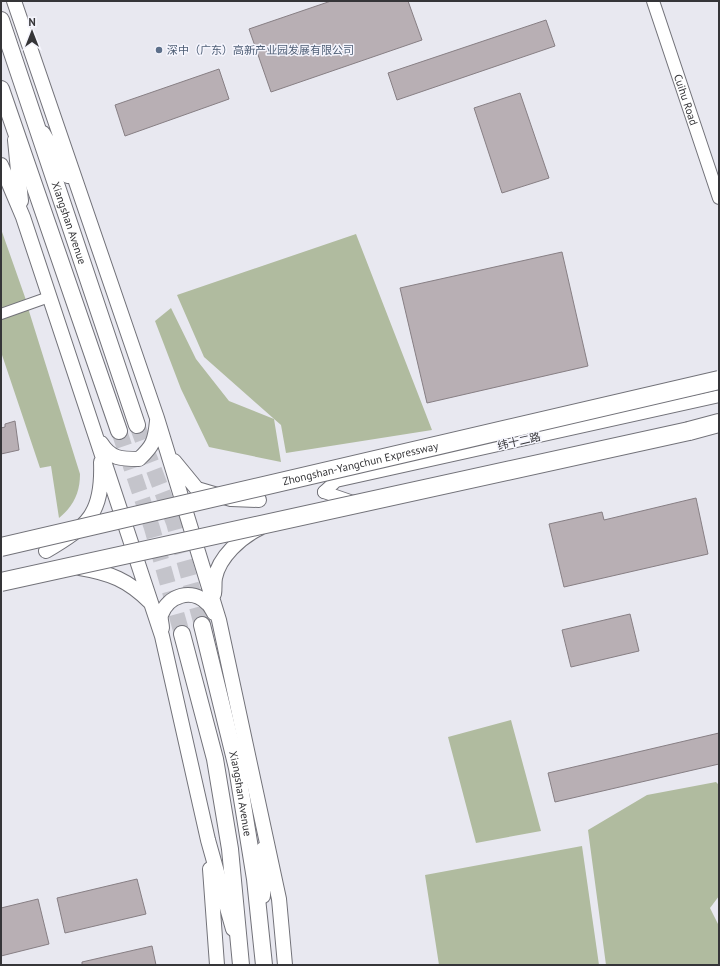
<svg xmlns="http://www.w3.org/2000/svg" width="720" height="966" font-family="'PT Sans','Noto Sans SC',sans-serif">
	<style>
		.green { fill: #b0bb9f }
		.building { fill: #b8afb4; stroke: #877f84 }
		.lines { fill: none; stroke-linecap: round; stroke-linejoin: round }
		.trunk-tunnel { stroke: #c4c4cb; stroke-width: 16; stroke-dasharray: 16 8; stroke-linecap: butt }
		.minor-casing { stroke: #727279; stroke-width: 12 }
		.tertiary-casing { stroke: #727279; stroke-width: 14 }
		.secondary-casing { stroke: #727279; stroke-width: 16 }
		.trunk-casing { stroke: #727279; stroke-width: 18 }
		.motorway-casing { stroke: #727279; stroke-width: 20 }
		.minor { stroke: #fff; stroke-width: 10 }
		.tertiary { stroke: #fff; stroke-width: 12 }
		.secondary { stroke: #fff; stroke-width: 14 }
		.trunk { stroke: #fff; stroke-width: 16 }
		.motorway { stroke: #fff; stroke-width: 18 }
		.motorway-bridge-casing { stroke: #727279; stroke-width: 20; stroke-linecap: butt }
		.motorway-bridge { stroke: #fff; stroke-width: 18 }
		.service-dot { fill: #5c6f8a; stroke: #f5f5fd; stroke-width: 1.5 }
		.labels { text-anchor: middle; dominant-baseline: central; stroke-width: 3; stroke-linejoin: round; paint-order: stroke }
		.service-label { font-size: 11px; fill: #4e5e75; stroke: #f5f5fd; text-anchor: start }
		.street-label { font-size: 11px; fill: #353538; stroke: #f5f5fd }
	</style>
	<rect width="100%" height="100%" fill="#e8e8f0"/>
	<path class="green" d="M1 229 26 300 1 308Z
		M356 234 432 430 286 453 281 425 204 357 177 295Z
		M28 308 80 474C80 492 74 506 59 518L51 466 40 468 1 352V319Z
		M171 308 196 359 229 401 274 419 281 462 209 447 181 389 155 321Z
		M511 720 541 831 476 843 448 737Z
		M716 782 719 785V896L710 908 719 926V965H606L588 830 647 795Z
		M582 846 599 965H439L425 875Z"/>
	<path class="building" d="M331 1H408L422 40 271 92 249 29Z
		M546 20 555 46 397 100 388 73Z
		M219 69 229 99 125 136 115 105Z
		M520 93 549 178 502 193 474 108Z
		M562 252 588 366 427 403 400 288Z
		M15 421 19 450 1 454V428L5 427V424Z
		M696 498 708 554 564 587 549 524 602 512 604 520Z
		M630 614 639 651 571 667 562 630Z
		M719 733V764L555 802 548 773Z
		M137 879 146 914 65 933 57 898Z
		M38 899 49 944 1 956V908Z
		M152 946 156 965H82V962Z"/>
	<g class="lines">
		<path class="trunk-tunnel" d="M137 425 174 523 202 625
			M119 431 152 528 182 634"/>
		<g class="minor-casing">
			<path id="minor" d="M1 314 49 297"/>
		</g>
		<g class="tertiary-casing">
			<g id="tertiary">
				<path id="s1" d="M653 1 719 198"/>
				<path d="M324 492 336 481 719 396"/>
				<path d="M324 492 353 502 357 501"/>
			</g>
		</g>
		<g class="secondary-casing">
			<path id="secondary" d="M14 1 157 418 219 620 279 899 285 965
				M43 133 68 176
				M15 140 21 201
				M1 165 23 217 162 636 208 840 233 929
				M101 443C111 459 121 459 139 459 153 446 155 441 157 421
				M174 461 197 489 231 499 259 500
				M46 551C88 526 103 514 101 462
				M80 568C110 573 128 580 150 602
				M214 594C215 589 214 583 215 578 219 557 241 537 260 528
				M162 628C162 624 160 619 161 615 168 595 192 588 207 603 210 605 212 610 214 613
				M263 849V896
				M210 869 217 965"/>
		</g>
		<g class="trunk-casing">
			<g id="trunk">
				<path id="s2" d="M1 20 137 425"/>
				<path d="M1 89 119 431"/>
				<path id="s3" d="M202 625 237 768 255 879 264 965"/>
				<path d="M182 634 215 759 230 849 241 965"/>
			</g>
		</g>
		<g class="motorway-casing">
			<path id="motorway" d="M689 431 719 423"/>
		</g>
		<use href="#minor" class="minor"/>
		<use href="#tertiary" class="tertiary"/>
		<use href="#secondary" class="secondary"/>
		<use href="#trunk" class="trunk"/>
		<use href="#motorway" class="motorway"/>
		<g class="motorway-bridge-casing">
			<g id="motorway-bridge">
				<path id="s4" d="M1 547 719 380"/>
				<path d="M1 582 689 431"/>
			</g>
		</g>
		<use href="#motorway-bridge" class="motorway-bridge"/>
	</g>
	<circle class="service-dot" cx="159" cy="50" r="4"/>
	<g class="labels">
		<g class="service-label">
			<text x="167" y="50">深中（广东）高新产业园发展有限公司</text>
		</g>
		<g class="street-label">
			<text stroke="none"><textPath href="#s1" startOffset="104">Cuihu Road</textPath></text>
			<text stroke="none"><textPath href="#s2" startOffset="214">Xiangshan Avenue</textPath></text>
			<text transform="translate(519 441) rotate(-13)">纬十二路</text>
			<text stroke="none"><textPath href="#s4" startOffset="369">Zhongshan-Yangchun Expressway</textPath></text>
			<text stroke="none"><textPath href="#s3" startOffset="173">Xiangshan Avenue</textPath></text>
		</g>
	</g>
	<rect width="720" height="966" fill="none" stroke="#353538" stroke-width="4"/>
	<g transform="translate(32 32)" stroke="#f5f5fd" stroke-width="3" paint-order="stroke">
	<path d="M0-3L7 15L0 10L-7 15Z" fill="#353538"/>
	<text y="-6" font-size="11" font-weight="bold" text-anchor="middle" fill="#353538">N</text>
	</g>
</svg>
